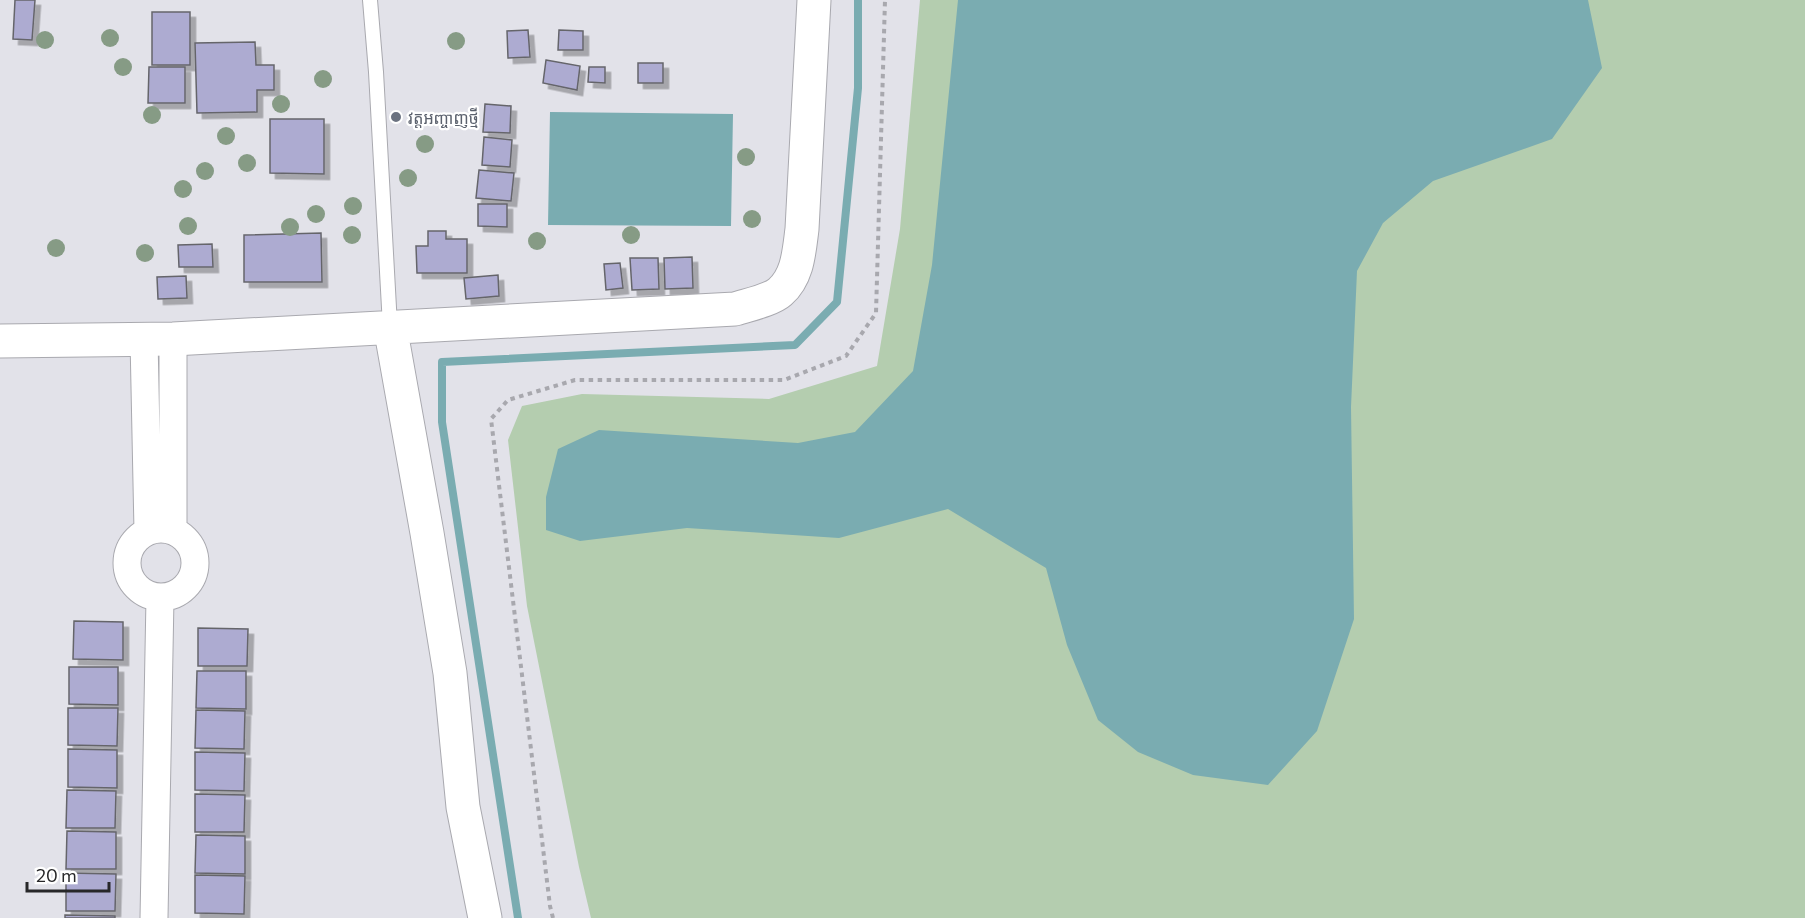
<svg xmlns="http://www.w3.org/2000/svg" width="1805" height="918" font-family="Commissioner,'Noto Sans Khmer',sans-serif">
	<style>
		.green { fill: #b4cdaf }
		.water { fill: #7aacb1 }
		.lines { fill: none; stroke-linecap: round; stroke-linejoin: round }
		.stream { stroke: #7aacb1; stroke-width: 8 }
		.building { fill: #adabd1; stroke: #65656b; stroke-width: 1.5; filter: url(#shadow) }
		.service-casing { stroke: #a9a9af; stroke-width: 16 }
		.minor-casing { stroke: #a9a9af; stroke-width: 29 }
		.tertiary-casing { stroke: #a9a9af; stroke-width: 35 }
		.path { stroke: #a8a8ae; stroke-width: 4; stroke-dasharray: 4.5 4.5; stroke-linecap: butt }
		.service { stroke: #fff; stroke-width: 14 }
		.minor { stroke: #fff; stroke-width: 27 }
		.tertiary { stroke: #fff; stroke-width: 33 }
		.tree { fill: #869b85 }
		.worship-dot { fill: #6b7280; stroke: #fff; stroke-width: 2 }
		.labels { text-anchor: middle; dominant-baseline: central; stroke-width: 4.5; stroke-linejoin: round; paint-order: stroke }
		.worship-label { font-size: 16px; fill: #5b616d; stroke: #fff; text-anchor: start }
	</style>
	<defs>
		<filter id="shadow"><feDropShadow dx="5.5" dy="5.5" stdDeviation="0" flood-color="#0004"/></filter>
	</defs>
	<rect width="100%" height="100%" fill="#e2e2e9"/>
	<path class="green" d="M920 0H1805V918H591L579 867 527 606 508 440 522 406 582 394 769 399 877 366 900 229Z"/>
	<path class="water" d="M958 0H1588L1602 68 1552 139 1433 181 1383 223 1357 271 1351 407 1354 619 1317 731 1268 785 1193 775 1138 752 1098 720 1067 645 1046 568 948 509 839 538 687 528 580 541 546 530V497L558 449 599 430 798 443 855 432 913 371 932 265Z
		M550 112 733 114 731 226 548 225Z"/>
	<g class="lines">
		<path class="stream" d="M518 918 442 422V362L795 345 837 302 858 88V0"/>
	</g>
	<path class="building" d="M15 0H35L32 40 13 39Z
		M152 12H190V65H152Z
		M528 30 530 57 508 58 507 31Z
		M559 30 583 31V50H558Z
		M255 42 256 65H274V90H257V112L197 113 195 43Z
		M546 60 580 66 577 90 543 83Z
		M638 63H663V83H638Z
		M149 67H185V103H148Z
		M589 67H605V83L588 82Z
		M485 104 511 106 510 133 483 132Z
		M270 119H324V174L270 173Z
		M484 137 512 140 510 167 482 165Z
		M479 170 514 173 511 201 476 198Z
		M478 204H507V227L478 226Z
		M428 231H446V239H467V273H417L416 246H428Z
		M321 233 322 282H244V235Z
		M212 244 213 267H179L178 245Z
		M692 257 693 288 665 289 664 258Z
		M630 258H658L659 289 632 290Z
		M620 263 623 288 606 290 604 264Z
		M498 275 499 296 466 299 464 278Z
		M186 276 187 298 158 299 157 277Z
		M74 621 123 622V660L73 659Z
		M198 628 248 629 247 666H198Z
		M69 667H118V705L69 704Z
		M197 671H246V709L196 708Z
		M68 708H118L117 746 68 745Z
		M196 710 245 711 244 749 195 748Z
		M68 749 117 750V788L68 787Z
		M195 752 245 753 244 791 195 790Z
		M67 790 116 791 115 828H66Z
		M195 794 245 795 244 832H195Z
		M67 831 116 832V869H66Z
		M196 835 245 836V874L195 873Z
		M66 873 116 874 115 911H66Z
		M195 875 245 876 244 914 195 913Z
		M65 915 115 916V918H65Z"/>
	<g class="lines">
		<g class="service-casing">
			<path id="service" d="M370 0 376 72 390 326"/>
		</g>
		<g class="minor-casing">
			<path id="minor" d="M144 339 148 531
				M173 339V531
				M127 563a34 34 0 1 1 68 0a34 34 0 1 1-68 0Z
				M154 918 160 598"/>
		</g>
		<g class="tertiary-casing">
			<path id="tertiary" d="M390 326 427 533 450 673 463 807 485 918
				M0 341 173 339 735 309C747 305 771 300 780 292 798 276 799 252 802 229L814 0"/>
		</g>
		<path class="path" d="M553 918 550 906 491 419 508 400 575 380H784L846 356 876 313 885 0"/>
		<use href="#service" class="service"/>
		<use href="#minor" class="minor"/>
		<use href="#tertiary" class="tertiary"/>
	</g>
	<g class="tree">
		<circle cx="110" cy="38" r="9"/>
		<circle cx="45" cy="40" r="9"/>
		<circle cx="456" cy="41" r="9"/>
		<circle cx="123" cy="67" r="9"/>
		<circle cx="323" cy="79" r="9"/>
		<circle cx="281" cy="104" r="9"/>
		<circle cx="152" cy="115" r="9"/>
		<circle cx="226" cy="136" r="9"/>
		<circle cx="425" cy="144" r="9"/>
		<circle cx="746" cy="157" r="9"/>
		<circle cx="247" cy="163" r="9"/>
		<circle cx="205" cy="171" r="9"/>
		<circle cx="408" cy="178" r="9"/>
		<circle cx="183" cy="189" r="9"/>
		<circle cx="353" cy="206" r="9"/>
		<circle cx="316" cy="214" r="9"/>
		<circle cx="752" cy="219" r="9"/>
		<circle cx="188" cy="226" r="9"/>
		<circle cx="290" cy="227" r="9"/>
		<circle cx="352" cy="235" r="9"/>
		<circle cx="631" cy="235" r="9"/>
		<circle cx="537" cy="241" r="9"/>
		<circle cx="56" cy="248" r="9"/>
		<circle cx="145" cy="253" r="9"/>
	</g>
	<circle class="worship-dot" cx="396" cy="117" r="6"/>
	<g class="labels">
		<g class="worship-label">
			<text x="408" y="117">វត្តអញ្ចាញថ្មី</text>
		</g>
	</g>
	<path d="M27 882v9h82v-9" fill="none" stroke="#272729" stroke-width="3"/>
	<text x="36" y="882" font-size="18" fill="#272729" stroke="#ffffff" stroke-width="4.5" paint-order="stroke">20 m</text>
</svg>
